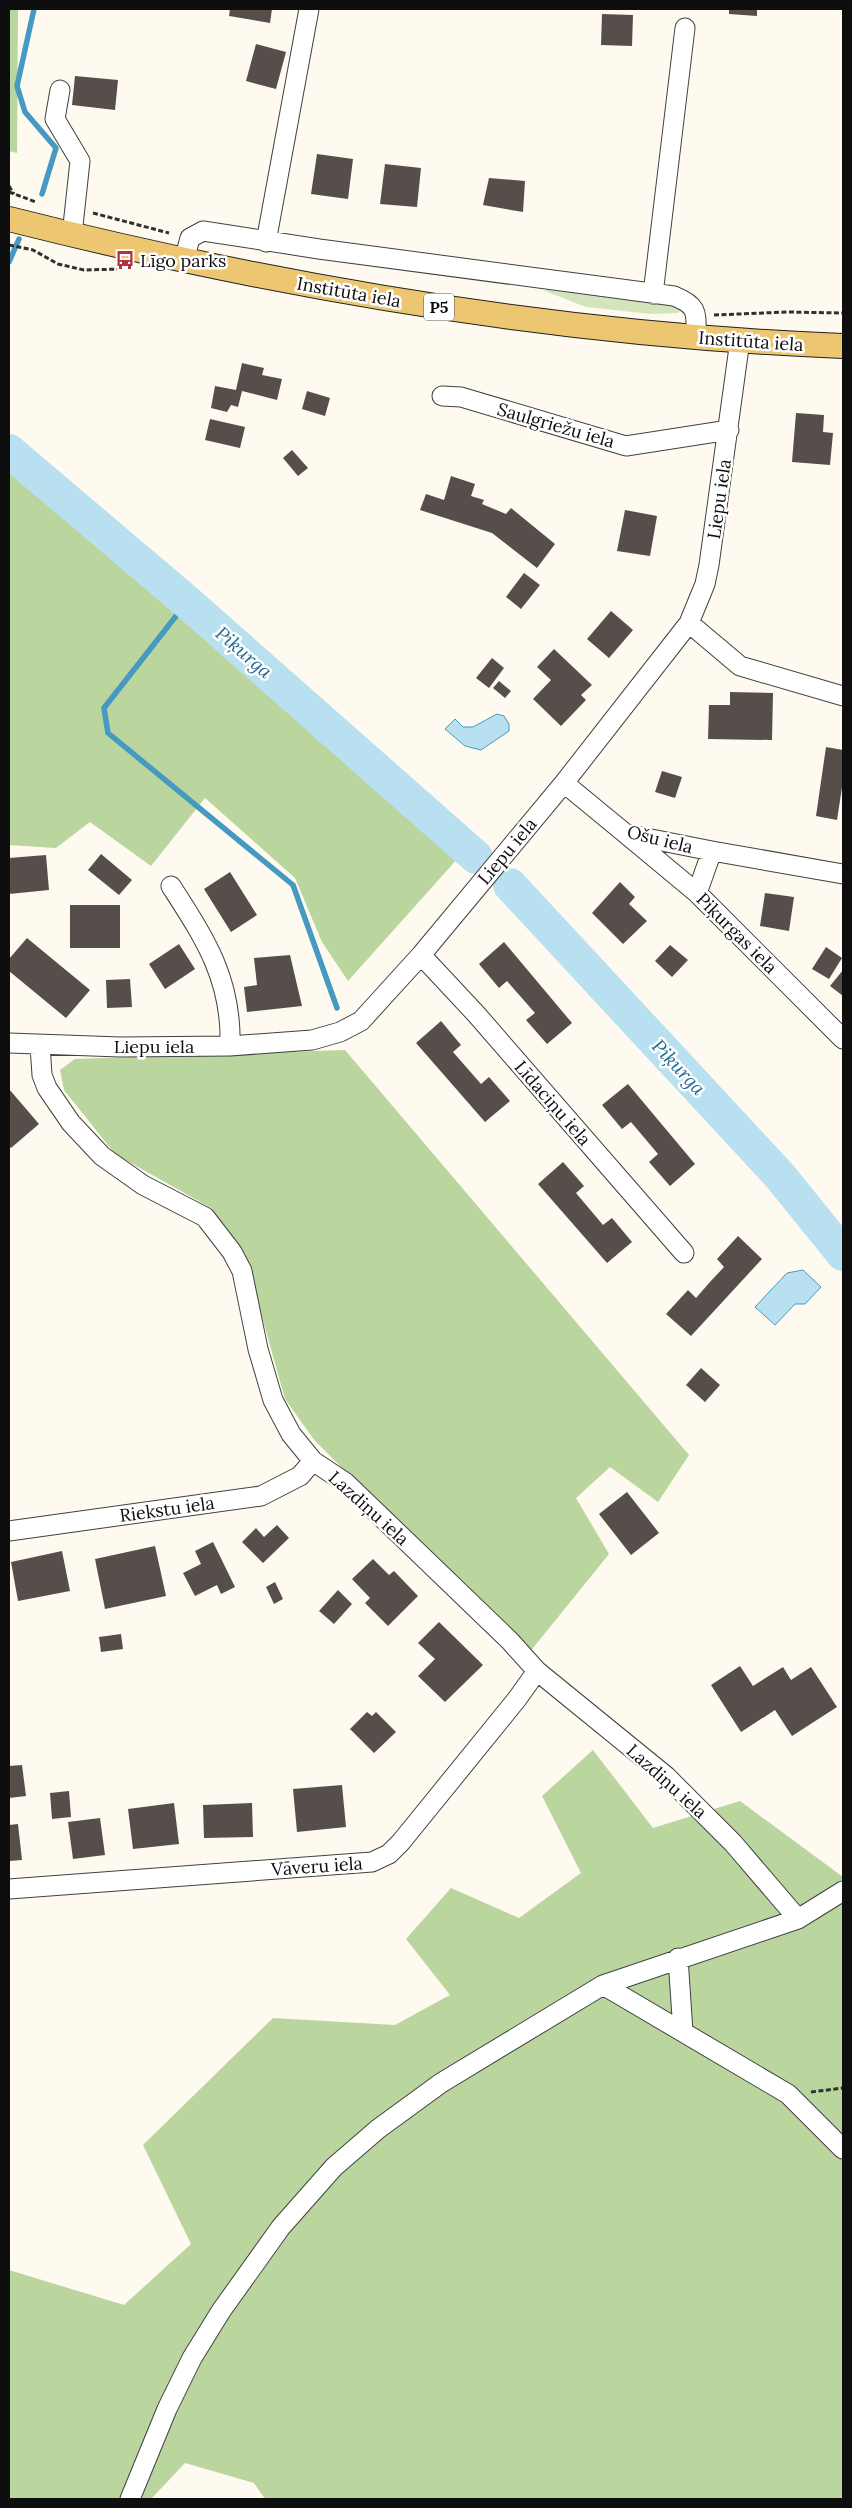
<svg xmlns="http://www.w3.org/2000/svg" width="852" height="2508" font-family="Lora,serif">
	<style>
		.green { fill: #d4e5bc }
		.forest { fill: #bad59d }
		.water { fill: #b9e0f1; stroke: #4699c1 }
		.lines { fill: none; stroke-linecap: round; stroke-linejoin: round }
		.stream { stroke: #4699c1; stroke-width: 5.5 }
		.river { stroke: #b9e0f1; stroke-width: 34 }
		.building { fill: #564e4b }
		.minor-casing { stroke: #414141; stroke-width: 21 }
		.major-casing { stroke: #1f1f1f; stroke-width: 26 }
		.path { stroke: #303030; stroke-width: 3; stroke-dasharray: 5 2.5; stroke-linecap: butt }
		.minor { stroke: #fff; stroke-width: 19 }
		.major { stroke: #ecc671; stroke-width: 24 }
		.labels { text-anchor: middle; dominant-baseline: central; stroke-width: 5; stroke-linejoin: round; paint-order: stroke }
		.shield { fill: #fff; stroke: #565656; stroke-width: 1 }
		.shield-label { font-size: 16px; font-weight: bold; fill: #0e0e0e }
		.poi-label { font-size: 18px; fill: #0e0e0e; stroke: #fff; text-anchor: start }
		.street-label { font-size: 18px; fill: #0e0e0e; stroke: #fff }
		.water-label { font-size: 19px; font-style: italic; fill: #226b95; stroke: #fff }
	</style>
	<rect width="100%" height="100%" fill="#fefaf0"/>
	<path class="green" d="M548 286 671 303 681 310 678 313 651 314 586 307 545 291Z"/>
	<path class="forest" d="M9 9H18L17 153 9 151Z
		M9 436 476 838 348 981 322 942 295 878 205 798 151 866 90 822 56 848 9 845Z
		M345 1050 689 1455 658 1502 610 1467 576 1498 609 1554 529 1653 315 1441 285 1399 245 1256 211 1208 115 1154 64 1090 60 1070 75 1059Z
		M593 1750 653 1828 740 1801 843 1877V2499H265L254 2483 185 2463 151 2499H9V2270L124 2305 191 2244 143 2145 273 2018 395 2025 450 1995 406 1939 451 1888 519 1918 581 1873 542 1796Z"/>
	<path class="water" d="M497 714 504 716 509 724V731L481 750 465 746 445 729 455 719 463 727H473Z
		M803 1270 821 1287 805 1304H795L775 1325 755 1307 787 1273Z"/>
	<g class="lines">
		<path class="stream" d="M34 9 17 86 25 112 56 148 42 194
			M9 262 19 239
			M187 602 104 708 108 733 293 885 337 1008"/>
		<path class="river" d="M9 451 187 602 476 857
			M510 885 780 1176 843 1254"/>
	</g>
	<path class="building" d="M230 9H272L270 23 229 16Z
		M729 9H757V16L729 14Z
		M602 14 633 15 632 46 601 45Z
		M256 44 286 52 276 89 246 81Z
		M75 76 118 80 115 110 72 105Z
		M317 154 353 159 348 199 311 194Z
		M385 164 421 168 417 207 380 204Z
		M489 178 525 181 523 212 483 205Z
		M242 363 264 368 262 375 282 379 277 400 242 391 238 407 231 405 227 412 211 408 215 386 236 390Z
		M307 391 330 398 325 416 302 409Z
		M796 413 824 415 823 432 833 433 830 465 792 462Z
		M210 419 245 427 240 448 205 440Z
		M292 450 308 468 298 476 283 458Z
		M451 476 475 484 471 496 484 500 482 504 506 514 511 508 555 544 537 568 492 533 420 510 426 494 444 500Z
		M625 510 657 516 650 556 617 551Z
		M524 573 540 585 521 609 506 597Z
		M611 611 633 630 609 658 587 639Z
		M554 649 592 685 581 695 586 700 561 726 533 699 551 680 537 667Z
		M492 658 504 668 489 688 476 678Z
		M499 681 511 691 505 698 493 688Z
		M730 692 773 693 772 740 708 739 709 705H730Z
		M826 747 843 750V781L837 820 816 816Z
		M662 771 682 777 675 798 655 792Z
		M101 854 132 880 119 895 88 870Z
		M46 855 49 890 9 894V858Z
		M230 872 257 915 231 932 204 889Z
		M620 882 635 897 629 904 647 921 623 944 592 913Z
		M765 893 794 897 789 931 760 926Z
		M70 905H120V948H70Z
		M27 938 90 990 66 1018 9 971V959Z
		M504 942 572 1023 547 1044 526 1020 535 1013 507 981 499 988 479 964Z
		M179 944 195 969 165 989 149 964Z
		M670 945 688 960 672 977 655 961Z
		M826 947 842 958 829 979 812 969Z
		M290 955 302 1006 247 1012 244 987 257 985 254 958Z
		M843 970V996L830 986Z
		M130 979 132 1007 107 1008 106 980Z
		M441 1021 461 1045 453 1052 481 1084 489 1077 510 1101 485 1122 416 1043Z
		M628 1084 695 1164 670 1186 649 1162 658 1154 631 1122 622 1129 602 1105Z
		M9 1089 39 1124 11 1148 9 1146Z
		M563 1162 584 1186 576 1193 603 1225 612 1218 632 1242 607 1263 538 1184Z
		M738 1236 762 1259 691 1336 666 1314 688 1290 696 1298 710 1282 724 1267 717 1259Z
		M701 1368 720 1385 705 1402 686 1385Z
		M627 1492 659 1533 631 1555 599 1514Z
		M277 1525 289 1538 263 1563 242 1542 256 1528 264 1537Z
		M213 1542 235 1587 221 1594 217 1585 195 1596 183 1573 201 1564 195 1551Z
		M155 1546 166 1596 105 1609 95 1559Z
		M62 1551 70 1591 18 1601 11 1562Z
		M373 1559 389 1575 394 1571 418 1596 388 1626 365 1603 370 1598 352 1579Z
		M275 1582 283 1599 274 1604 266 1587Z
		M338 1590 352 1604 334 1624 319 1611Z
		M439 1622 483 1665 445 1702 418 1676 435 1659 418 1643Z
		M121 1634 123 1649 101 1652 99 1637Z
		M740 1666 753 1686 783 1667 791 1680 811 1667 837 1707 792 1736 775 1710 741 1732 711 1685Z
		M367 1712 372 1716 376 1712 396 1732 374 1753 350 1729Z
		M22 1765 26 1796 9 1798V1766Z
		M342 1785 346 1827 297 1832 293 1789Z
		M69 1791 71 1817 52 1819 50 1793Z
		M174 1803 179 1844 133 1849 128 1809Z
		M252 1803 253 1837 204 1838 203 1805Z
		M100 1818 105 1855 73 1859 68 1822Z
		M18 1824 22 1860 9 1861V1825Z"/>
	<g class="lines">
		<g class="minor-casing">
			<path id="minor" d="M60 90 55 119 80 161 72 235
				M266 242 309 9
				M184 261 190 238 203 231 319 249 674 296C699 306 696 313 696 337
				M653 294 685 28
				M442 396 461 397 626 446 729 430
				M689 623 740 666 843 696
				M564 783 626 834 712 851
				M626 834 697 893 843 1039
				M171 886C205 939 232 979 230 1046
				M697 893 712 851 843 874
				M421 955 477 1015 684 1253
				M9 1043 120 1047 230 1046 312 1040 340 1032 361 1021 421 955 564 783 689 623 705 584 709 565 740 340
				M40 1045 42 1075 47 1088 71 1123 102 1156 143 1185 205 1217 232 1252 242 1271 258 1349 273 1400 291 1434 313 1461 346 1483 510 1641 537 1671 666 1776 733 1843 798 1919
				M9 1531 261 1496 300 1476 313 1461
				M9 1889 372 1862 389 1854 401 1842 517 1699 537 1671
				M678 1958 683 2032
				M603 1985 788 2094 843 2149
				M130 2499 167 2409 192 2358 221 2311 281 2227 334 2167 378 2129 441 2083 603 1985 798 1919 843 1891"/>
		</g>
		<g class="major-casing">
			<path id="major" d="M9 219C282 288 561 335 843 346"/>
		</g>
		<path class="path" d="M9 186 14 194
			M9 192 36 202
			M93 213 169 233
			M9 245 33 250 58 264 84 270 124 269
			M714 315 788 312 843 313
			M811 2092 843 2088"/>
		<use href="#minor" class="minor"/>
		<use href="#major" class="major"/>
	</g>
	<defs>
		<g id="bus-bare" transform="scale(1.5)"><path d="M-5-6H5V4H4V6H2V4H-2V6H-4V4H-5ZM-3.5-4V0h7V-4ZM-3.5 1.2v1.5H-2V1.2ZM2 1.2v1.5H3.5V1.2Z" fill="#b23241" stroke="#fff" stroke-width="2.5" paint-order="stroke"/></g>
	</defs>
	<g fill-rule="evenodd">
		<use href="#bus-bare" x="125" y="260"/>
	</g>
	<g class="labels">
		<rect class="shield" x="424" y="293.5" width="30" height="27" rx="4"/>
		<g class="shield-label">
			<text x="439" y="307">P5</text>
		</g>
		<g class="poi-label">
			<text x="140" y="260">Līgo parks</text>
		</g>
		<g class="street-label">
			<text transform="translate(349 292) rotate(10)">Institūta iela</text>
			<text transform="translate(751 341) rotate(4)">Institūta iela</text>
			<text transform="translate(556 425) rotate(16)">Saulgriežu iela</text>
			<text transform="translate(719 499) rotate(-82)">Liepu iela</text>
			<text transform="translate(660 839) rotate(14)">Ošu iela</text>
			<text transform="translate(507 851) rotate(-50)">Liepu iela</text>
			<text transform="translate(737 933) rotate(45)">Piķurgas iela</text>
			<text x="154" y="1046">Liepu iela</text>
			<text transform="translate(553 1103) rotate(49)">Līdaciņu iela</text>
			<text transform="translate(369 1508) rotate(42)">Lazdiņu iela</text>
			<text transform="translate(167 1509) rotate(-8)">Riekstu iela</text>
			<text transform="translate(667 1781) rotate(42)">Lazdiņu iela</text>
			<text transform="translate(317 1866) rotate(-4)">Vāveru iela</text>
		</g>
		<g class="water-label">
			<text transform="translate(244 652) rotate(41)">Piķurga</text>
			<text transform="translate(679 1067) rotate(47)">Piķurga</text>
		</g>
	</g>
	<rect width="852" height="2508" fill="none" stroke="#0e0e0e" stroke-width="20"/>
</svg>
